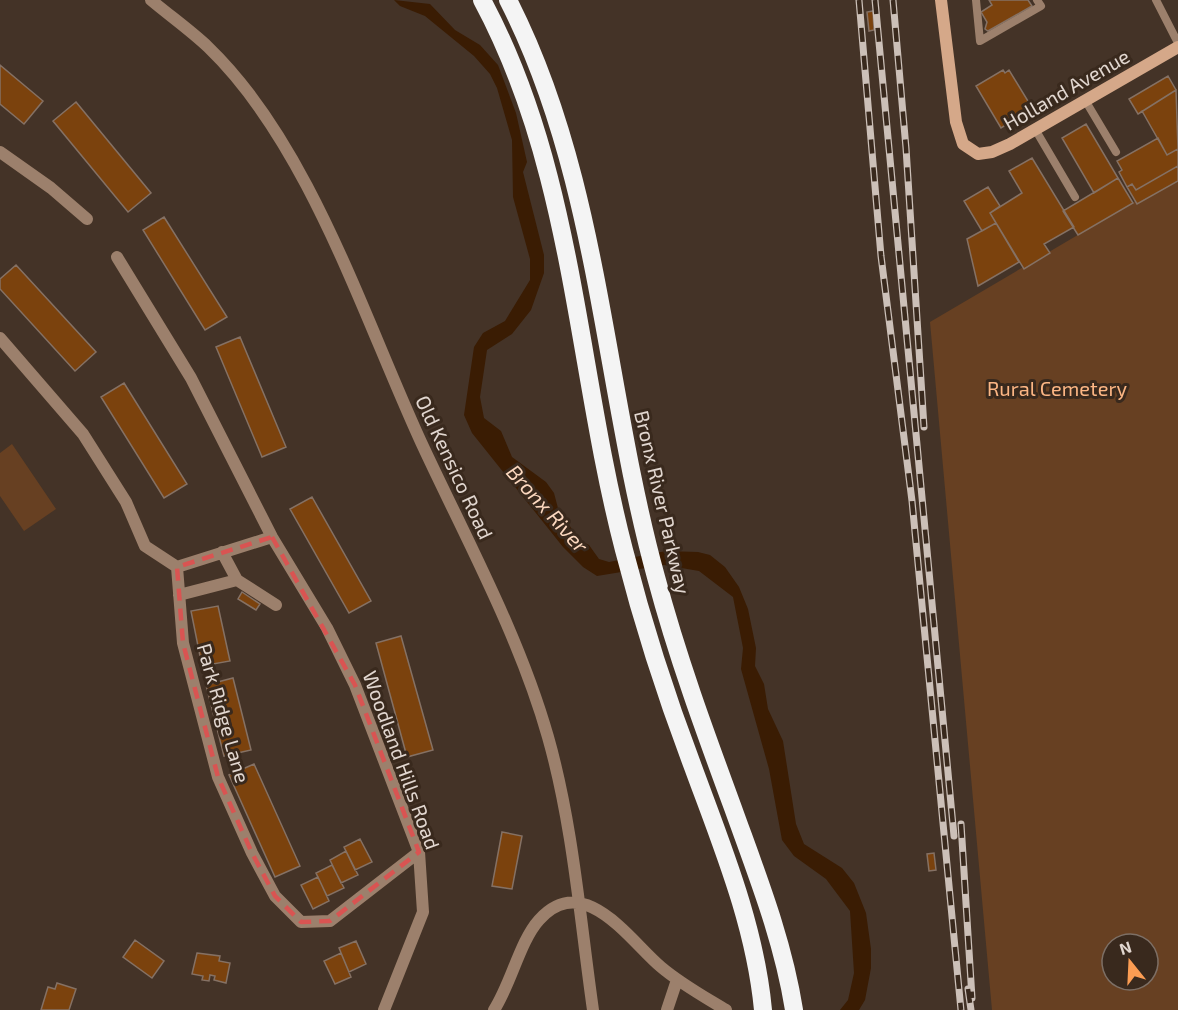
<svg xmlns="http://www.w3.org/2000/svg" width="1178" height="1010" font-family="'Exo 2',sans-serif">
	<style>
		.green { fill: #674022; fill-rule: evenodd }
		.water { fill: #3a1c03 }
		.building { fill: #7b420d; stroke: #857164; stroke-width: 1.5 }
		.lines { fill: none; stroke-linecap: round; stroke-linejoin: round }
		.lane { stroke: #9c806c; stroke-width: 8 }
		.street { stroke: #9c806c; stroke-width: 12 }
		.secondary { stroke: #d5a889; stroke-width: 12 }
		.highway { stroke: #f4f4f4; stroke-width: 18 }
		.rail-casing { stroke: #ccc0b8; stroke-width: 7 }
		.rail { stroke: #39291d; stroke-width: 4.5; stroke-dasharray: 14; stroke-linecap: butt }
		.marked { fill: none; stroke: #d95452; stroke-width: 4.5; stroke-dasharray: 12 8; stroke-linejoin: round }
		.labels { text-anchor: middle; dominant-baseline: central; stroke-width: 6; stroke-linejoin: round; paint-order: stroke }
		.street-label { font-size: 20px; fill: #e2d7d0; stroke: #39291d }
		.park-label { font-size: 20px; fill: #fcb684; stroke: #39291d }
		.water-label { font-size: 21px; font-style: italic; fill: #fcd8bf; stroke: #39291d }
	</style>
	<rect width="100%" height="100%" fill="#443327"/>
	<path class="green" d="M1178 176V1010H992L930 322ZM1112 944H1148V980H1112Z
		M12 444 56 509 24 531 0 496V453Z"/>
	<path class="water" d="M394 0 430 4 455 30 480 45 498 65 516 113 527 162 523 172 544 255V273L531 310 512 334 487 350 480 397 484 418 501 431 512 457 546 482 554 493 559 512 581 541 589 545 599 559 609 562 666 551 698 552 710 555 725 567 739 587 748 609 756 648 755 666 764 684 768 709 783 741 796 824 804 844 842 868 854 883 866 913 871 949V968L865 1000 859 1010H840L848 1000 854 973 850 911 826 879 794 856 782 840 769 769 741 669 743 648 733 597 699 571 664 565 597 576 583 567 563 547 472 433 464 415 474 347 483 333 505 321 530 280V259L513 197 512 140 497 88 490 74 474 56 425 16 400 6Z"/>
	<path class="building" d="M989 0H1028L1032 6 988 31 985 29 987 22 981 12 992 5Z
		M873 11 874 30 869 31 867 12Z
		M0 65 43 101 24 124 0 104Z
		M1003 70 1005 73 1009 70 1031 106 1023 111 1024 114 1001 128 976 86Z
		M1168 76 1176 90 1138 114 1129 99Z
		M1176 90 1178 149 1167 155 1142 111 1138 114Z
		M76 102 151 193 128 212 53 121Z
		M1086 124 1118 178 1094 193 1062 138Z
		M1158 138 1167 155 1178 149V166L1136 190 1132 184 1127 187 1119 172 1122 170 1117 161Z
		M1032 158 1074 227 1044 244 1050 253 1024 269 990 213 1022 193 1009 171Z
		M1178 166V181L1137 204 1127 187 1132 184 1136 190Z
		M1118 178 1133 203 1078 235 1063 211Z
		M988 187 1000 206 990 213 996 223 982 231 964 201Z
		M164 217 227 317 205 330 143 230Z
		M996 223 1019 262 978 286 967 239Z
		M16 265 96 352 75 371 0 289V279Z
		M240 337 286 447 262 457 216 347Z
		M124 383 187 484 164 498 101 397Z
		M312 497 371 601 349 613 290 509Z
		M242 592 260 604 256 610 238 599Z
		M218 606 230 661 202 666 191 611Z
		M401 636 433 750 407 757 376 643Z
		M233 678 251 750 224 756 206 685Z
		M254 764 300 866 275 877 229 775Z
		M502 832 522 836 512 889 492 886Z
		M360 839 372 862 355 870 344 847Z
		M346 851 358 875 341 883 330 860Z
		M934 853 936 870 929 871 927 854Z
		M332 865 344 888 327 896 316 873Z
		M318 877 329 901 313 909 301 885Z
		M135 940 164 961 152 978 123 957Z
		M356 941 366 964 349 972 339 948Z
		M197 953 220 956 219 961 230 963 226 983 214 980 215 976 210 975 209 981 202 980 203 976 192 974Z
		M341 953 351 977 335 984 324 961Z
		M57 983 76 989 69 1010H41L48 987 55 989Z"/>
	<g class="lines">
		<path class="lane" d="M976 0 980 41 1041 6 1037 0
			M1156 0 1178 43
			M1085 100 1116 152
			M1035 129 1075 197"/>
		<path class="street" d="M151 0C170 16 190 30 208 47 309 144 363 316 421 442 466 539 519 635 548 737 573 825 580 919 593 1010
			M0 152 51 188 87 219
			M117 257 191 378 272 537 327 628 355 685 419 852 423 912 384 1010
			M0 338 83 434 126 502 145 546 177 567 272 537
			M222 552 237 580
			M177 567 183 643 218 777 252 853 275 896 301 922 330 921 419 852
			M179 595 237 580 276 605
			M494 1010C511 984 520 941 539 920 584 870 630 941 661 967 681 984 703 996 726 1010
			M667 1010 677 980"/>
		<path class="secondary" d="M941 0 956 122 963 144 978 154 992 152 1010 144 1178 47"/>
		<path class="highway" d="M482 0C574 171 576 366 624 550 643 624 666 696 693 767 722 846 755 925 763 1010
			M508 0C600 180 603 385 656 577 677 656 705 732 733 808 757 875 783 940 794 1010"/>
		<g class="rail-casing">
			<path id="rail" d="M859 0 881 256 912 501 961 1010
				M875 0 954 836
				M893 0 906 148 924 427
				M961 824 972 998
				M968 989 971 1010"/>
		</g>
		<use href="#rail" class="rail"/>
	</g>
	<path class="marked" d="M272 537 355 685 419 852 330 921 301 922 275 896 252 853 218 777 183 643 177 567Z"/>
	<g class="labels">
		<g class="street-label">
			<text transform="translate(1066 89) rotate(-30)">Holland Avenue</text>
			<text transform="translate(455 467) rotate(65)">Old Kensico Road</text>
			<text transform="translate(663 502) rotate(77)">Bronx River Parkway</text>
			<text transform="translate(224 713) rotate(74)">Park Ridge Lane</text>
			<text transform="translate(402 760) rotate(70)">Woodland Hills Road</text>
		</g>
		<g class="park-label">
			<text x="1057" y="388">Rural Cemetery</text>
		</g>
		<g class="water-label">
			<text transform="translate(548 508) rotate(48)">Bronx River</text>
		</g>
	</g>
	<g transform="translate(1130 962) rotate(342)"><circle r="28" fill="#39291d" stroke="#7d6f65" stroke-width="1.5"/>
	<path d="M0-4.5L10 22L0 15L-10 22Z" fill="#fc9d53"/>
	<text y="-9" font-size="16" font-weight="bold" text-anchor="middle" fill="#e2d7d0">N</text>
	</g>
</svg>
